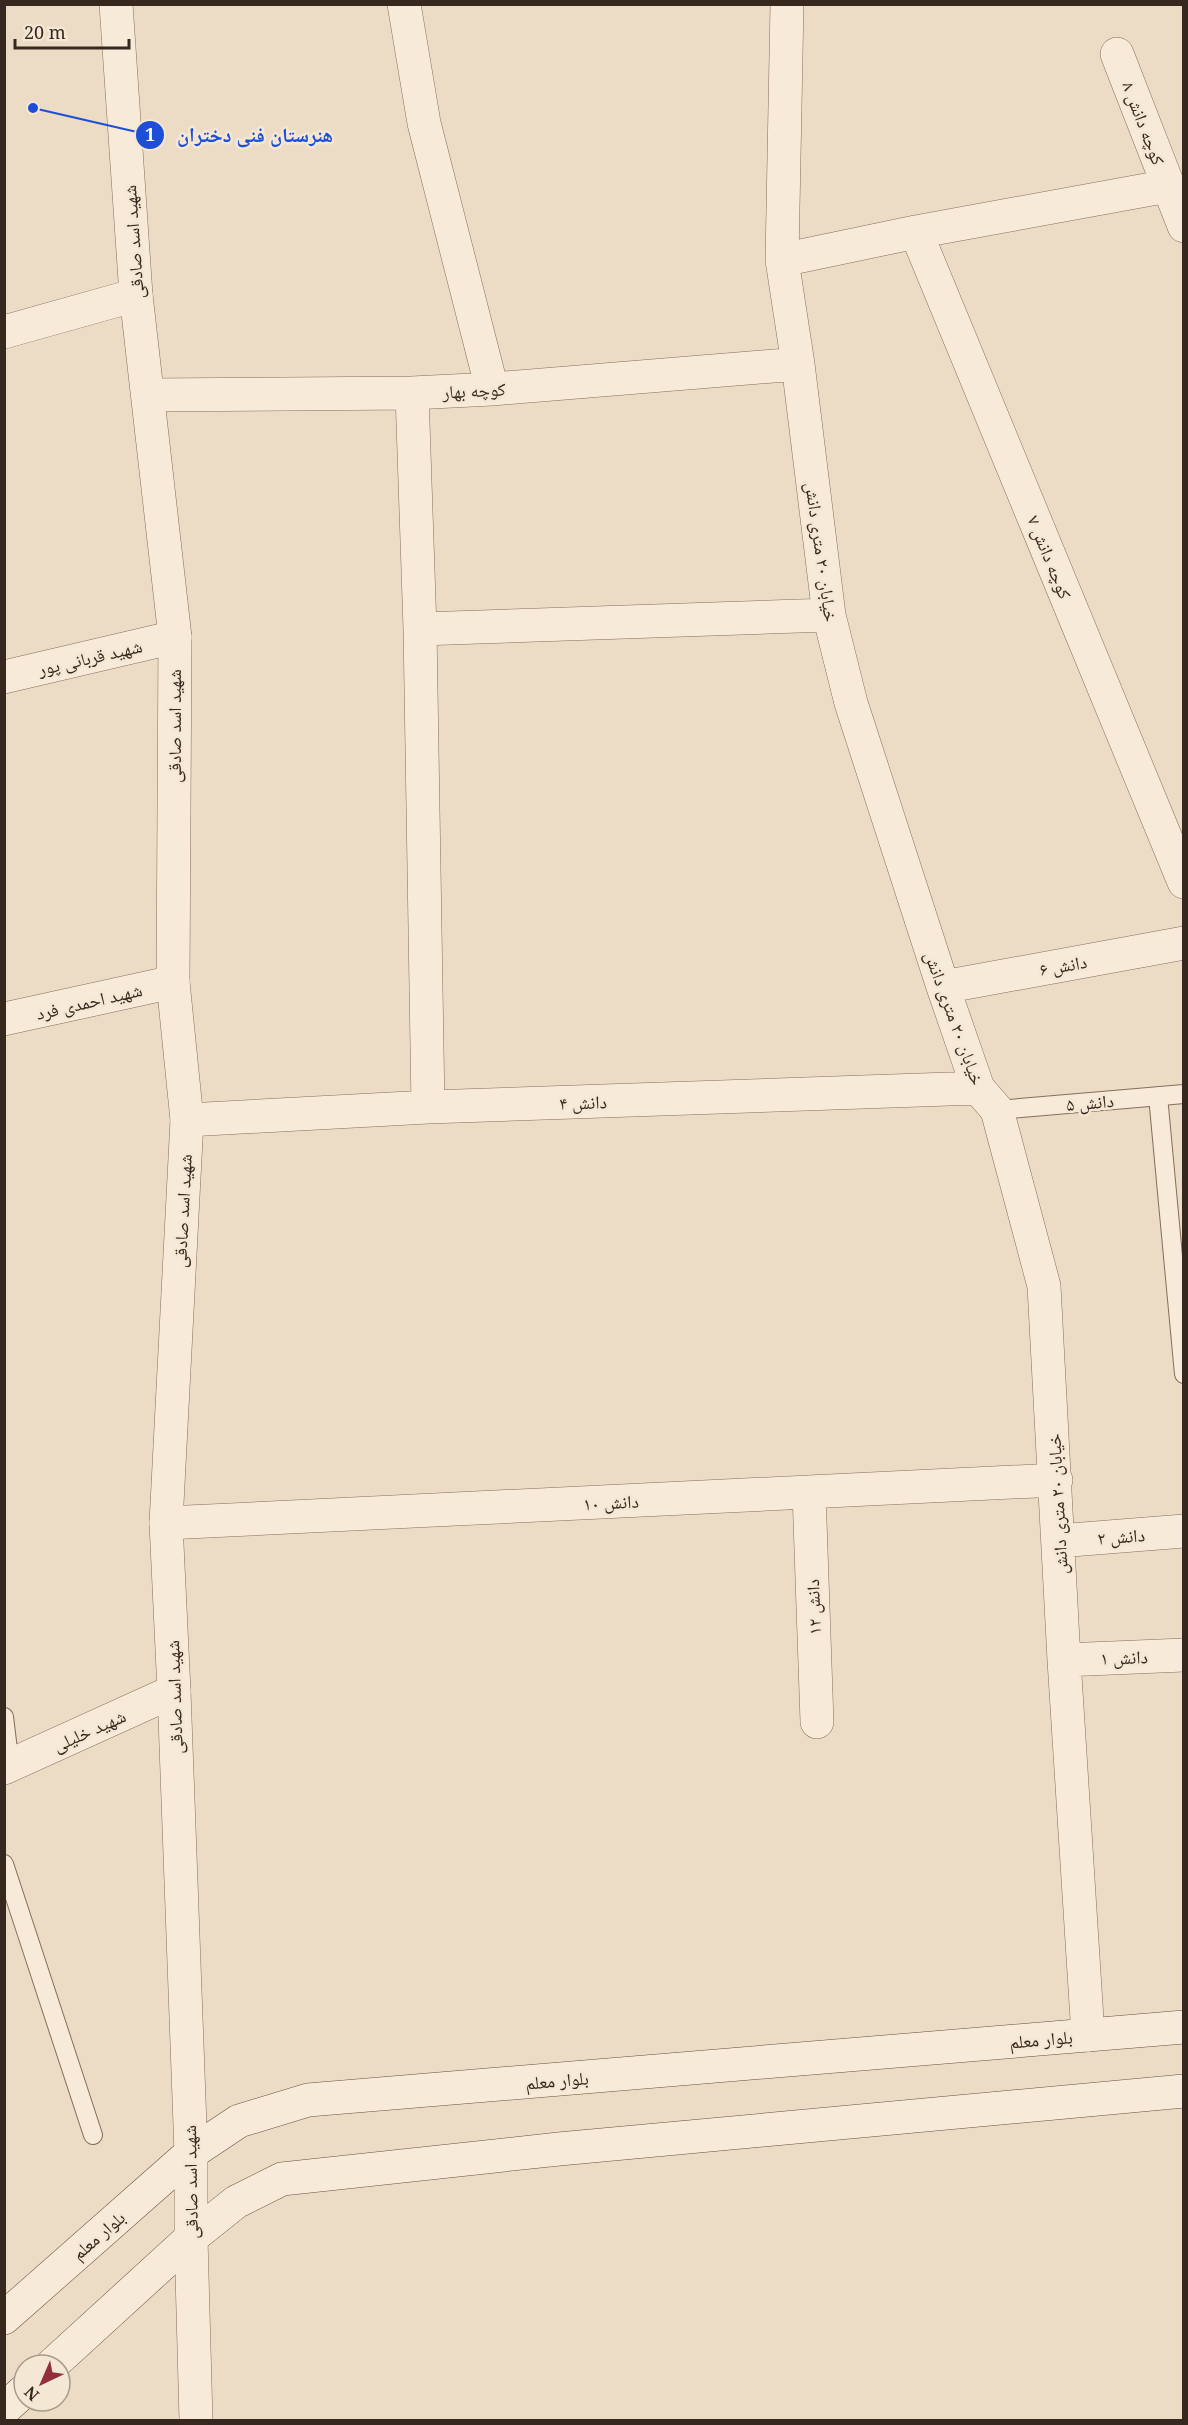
<svg xmlns="http://www.w3.org/2000/svg" width="1188" height="2425" font-family="'Noto Serif','Noto Naskh Arabic',serif">
	<style>
		.lines { fill: none; stroke-linecap: round; stroke-linejoin: round }
		.service-casing { stroke: #866d5c; stroke-width: 20 }
		.minor-casing { stroke: #866d5c; stroke-width: 34 }
		.tertiary-casing { stroke: #866d5c; stroke-width: 34 }
		.secondary-casing { stroke: #684f3f; stroke-width: 34 }
		.service { stroke: #f7ead8; stroke-width: 18 }
		.minor { stroke: #f7ead8; stroke-width: 33 }
		.tertiary { stroke: #f7ead8; stroke-width: 33 }
		.secondary { stroke: #f7ead8; stroke-width: 33 }
		.labels { text-anchor: middle; dominant-baseline: central; stroke-width: 5; stroke-linejoin: round; paint-order: stroke }
		.street-label { font-size: 18px; fill: #37281f; stroke: #f4e7d4 }
		.leader { fill: none; stroke: #1d4ed8; stroke-width: 2 }
		.callout-dot { fill: #1d4ed8; stroke: #f4e7d4; stroke-width: 2 }
		.mark-label { font-size: 18px; text-anchor: middle; font-weight: bold; fill: #fff }
		.callout-label { font-size: 20px; text-anchor: middle; font-weight: bold; fill: #1d4ed8; stroke: #f4e7d4; stroke-width: 5; stroke-linejoin: round; paint-order: stroke }
	</style>
	<rect width="100%" height="100%" fill="#ecdcc5"/>
	<g class="lines">
		<g class="service-casing">
			<path id="service" d="M1158 1096 1184 1374
				M997 1110 1184 1094
				M4 1717 10 1766
				M4 1864 93 2135"/>
		</g>
		<g class="minor-casing">
			<path id="minor" d="M404 4 424 123 492 389
				M787 4 782 260 798 364 829 615 851 703 943 987 978 1088 997 1110 1044 1286 1064 1660 1088 2035
				M1117 54 1184 226
				M916 232 1184 882
				M782 260 916 232 1168 186
				M4 332 136 295
				M412 393 420 629 428 1107
				M149 395 412 393 492 389 798 364
				M420 629 829 615
				M4 677 175 637
				M943 987 1184 943
				M4 1019 173 982
				M187 1120 428 1107 978 1088
				M809 1492 817 1722
				M166 1523 1056 1480
				M1058 1541 1184 1531
				M1064 1660 1184 1655
				M4 1768 174 1691"/>
		</g>
		<g class="tertiary-casing">
			<path id="tertiary" d="M116 4 136 295 175 637 173 982 187 1120 166 1523 174 1691 191 2153V2238L196 2420"/>
		</g>
		<g class="secondary-casing">
			<path id="secondary" d="M4 2318 191 2153 239 2121 308 2100 1184 2027
				M52 2365 191 2238 236 2202 282 2179 559 2149 1184 2091
				M4 2409 24 2391"/>
		</g>
		<use href="#service" class="service"/>
		<use href="#minor" class="minor"/>
		<use href="#tertiary" class="tertiary"/>
		<use href="#secondary" class="secondary"/>
	</g>
	<g class="labels">
		<g class="street-label">
			<text transform="translate(1144 123) rotate(69)">کوچه دانش ۸</text>
			<text transform="translate(133 242) rotate(-94)">شهید اسد صادقی</text>
			<text transform="translate(474 390) rotate(-3)">کوچه بهار</text>
			<text transform="translate(822 552) rotate(82)">خیابان ۲۰ متری دانش</text>
			<text transform="translate(1050 557) rotate(68)">کوچه دانش ۷</text>
			<text transform="translate(90 657) rotate(-13)">شهید قربانی پور</text>
			<text transform="translate(174 726) rotate(-90)">شهید اسد صادقی</text>
			<text transform="translate(1063 965) rotate(-10)">دانش ۶</text>
			<text transform="translate(89 1001) rotate(-13)">شهید احمدی فرد</text>
			<text transform="translate(955 1018) rotate(70)">خیابان ۲۰ متری دانش</text>
			<text transform="translate(583 1102) rotate(-2)">دانش ۴</text>
			<text transform="translate(1090 1102) rotate(-5)">دانش ۵</text>
			<text transform="translate(182 1211) rotate(-87)">شهید اسد صادقی</text>
			<text transform="translate(611 1502) rotate(-3)">دانش ۱۰</text>
			<text transform="translate(1057 1504) rotate(-93)">خیابان ۲۰ متری دانش</text>
			<text transform="translate(1121 1536) rotate(-4)">دانش ۲</text>
			<text transform="translate(813 1607) rotate(-92)">دانش ۱۲</text>
			<text transform="translate(1124 1657) rotate(-2)">دانش ۱</text>
			<text transform="translate(174 1697) rotate(-92)">شهید اسد صادقی</text>
			<text transform="translate(89 1730) rotate(-24)">شهید خلیلی</text>
			<text transform="translate(1041 2039) rotate(-5)">بلوار معلم</text>
			<text transform="translate(557 2080) rotate(-5)">بلوار معلم</text>
			<text transform="translate(190 2182) rotate(-91)">شهید اسد صادقی</text>
			<text transform="translate(98 2235) rotate(-41)">بلوار معلم</text>
		</g>
	</g>
	<path class="leader" d="M33 108L150 135"/>
	<g class="callout-dot">
		<circle cx="33" cy="108" r="6"/>
		<circle cx="150" cy="135" r="15"/>
	</g>
	<g class="mark-label">
		<text x="150" y="141">1</text>
	</g>
	<g class="callout-label">
		<text x="255" y="142">هنرستان فنی دختران</text>
	</g>
	<rect width="1188" height="2425" fill="none" stroke="#37281f" stroke-width="12"/>
	<g transform="translate(42 2383) rotate(224)"><circle r="28" fill="#f4e7d4" stroke="#a89b8c" stroke-width="1.5"/>
	<path d="M0-4.5L10 22L0 15L-10 22Z" fill="#932f3b"/>
	<text y="-9" font-size="16" font-weight="bold" text-anchor="middle" fill="#37281f">N</text>
	</g>
	<path d="M15 39v9h114v-9" fill="none" stroke="#37281f" stroke-width="3"/>
	<text x="24" y="39" font-size="18" fill="#37281f" stroke="#f4e7d4" stroke-width="4.5" paint-order="stroke">20 m</text>
</svg>
